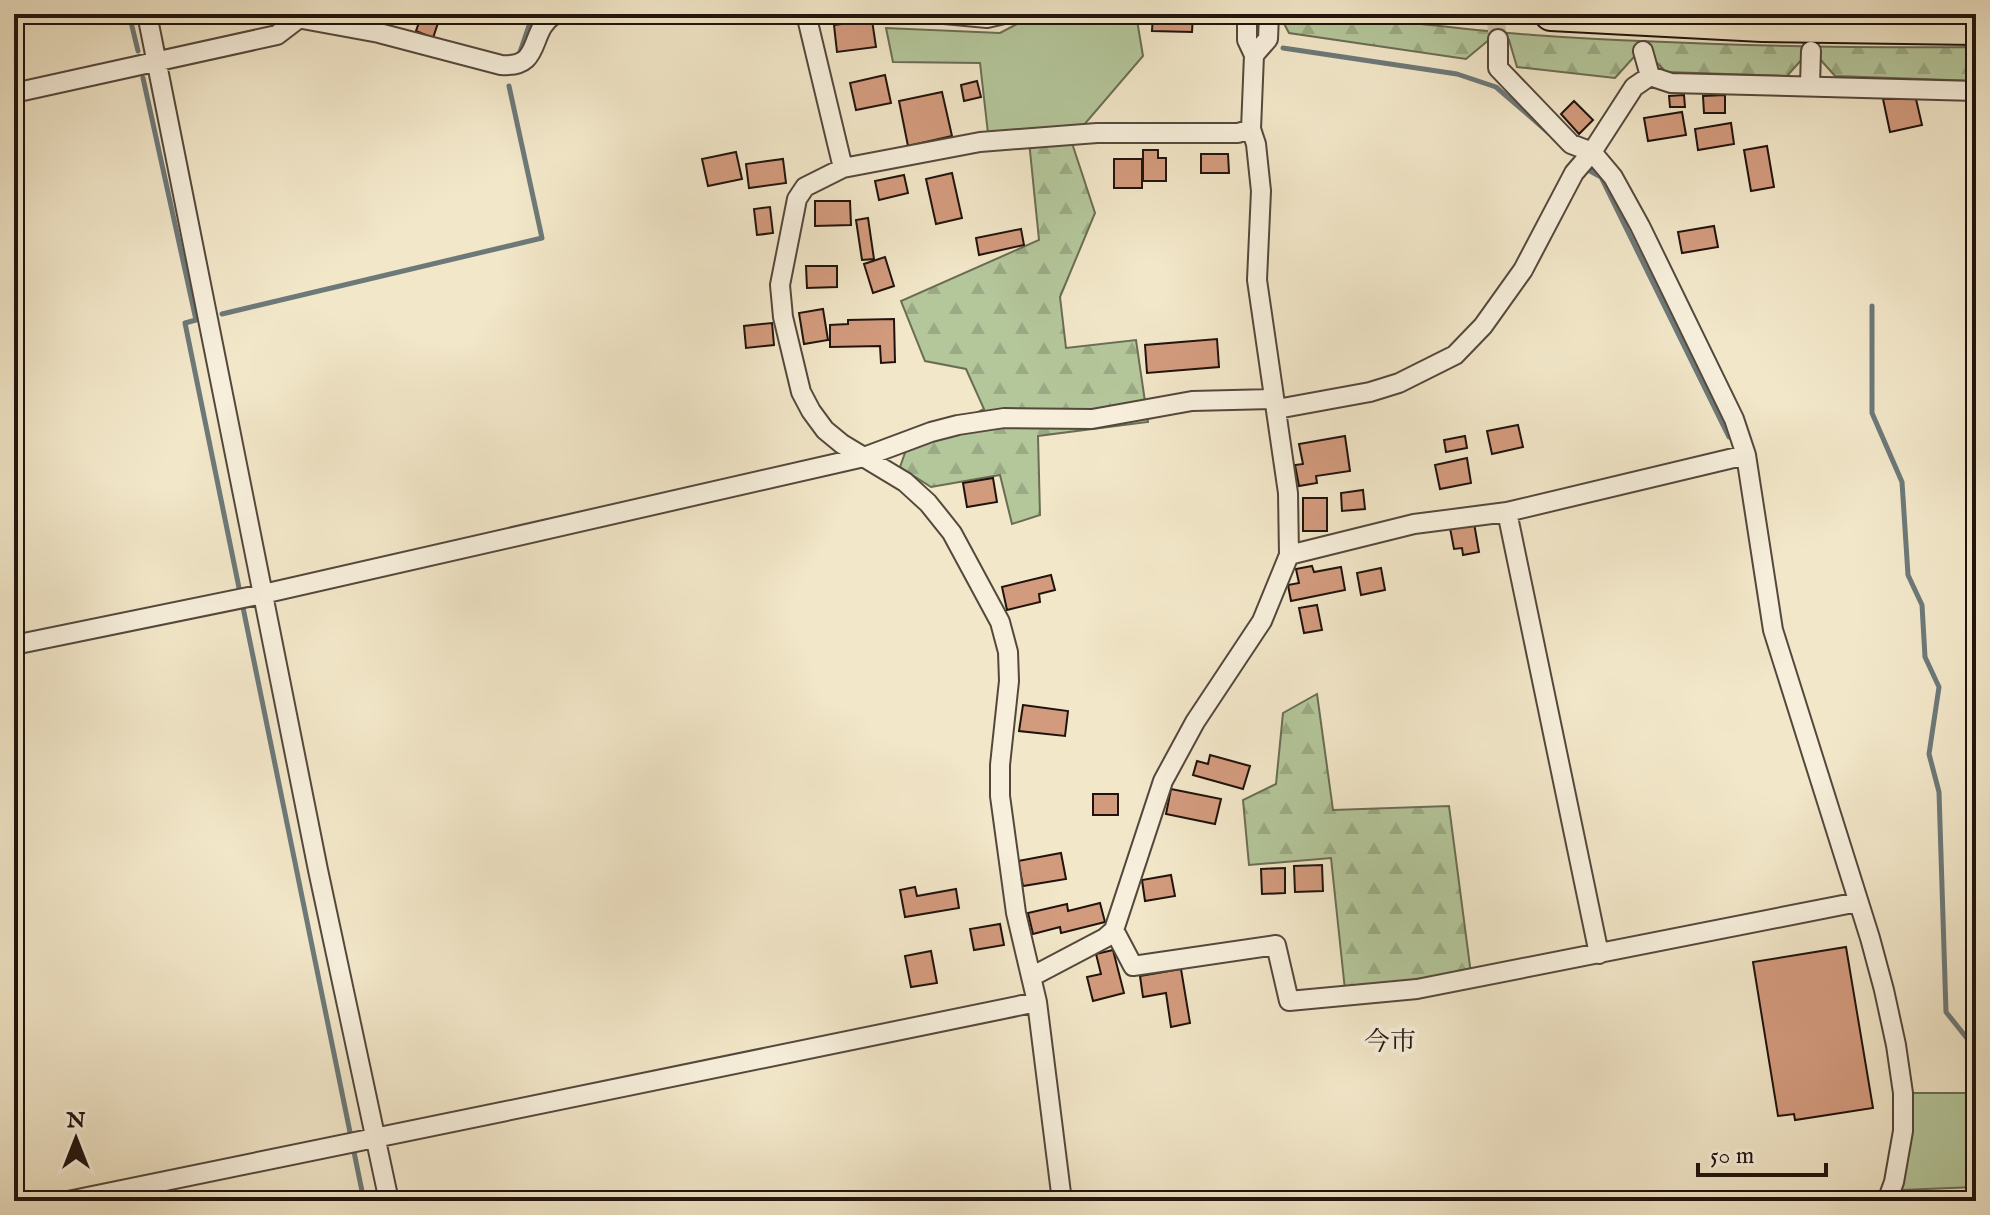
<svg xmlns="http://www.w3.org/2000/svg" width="1990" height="1215" font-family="'IM FELL English','Noto Serif JP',serif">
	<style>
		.green { fill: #b4c79b; stroke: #6a6d54; stroke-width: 2 }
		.forest { fill: url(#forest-firs); stroke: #6a6d54; stroke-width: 2 }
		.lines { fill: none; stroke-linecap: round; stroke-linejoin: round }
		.stream { stroke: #6d7979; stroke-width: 5 }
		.building { fill: #d39b7e; stroke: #20130d; stroke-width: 2 }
		.minor-tunnel { stroke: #d2c7ad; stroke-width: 18; stroke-dasharray: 18 9; stroke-linecap: butt }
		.minor-casing { stroke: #54483c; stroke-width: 22 }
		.motorway-casing { stroke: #20130d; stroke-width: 36 }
		.minor { stroke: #f7efdc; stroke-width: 18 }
		.motorway { stroke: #f2e7c9; stroke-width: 32 }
		.labels { text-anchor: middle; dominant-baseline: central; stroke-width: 8; stroke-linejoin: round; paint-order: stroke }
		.neighbourhood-label { font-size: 26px; fill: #20130d; stroke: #f7efdc }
	</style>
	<defs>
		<pattern id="forest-firs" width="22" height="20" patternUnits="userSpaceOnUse" patternTransform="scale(2)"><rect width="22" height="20" fill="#b4c79b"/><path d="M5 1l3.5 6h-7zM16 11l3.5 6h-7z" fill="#9aaa84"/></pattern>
	</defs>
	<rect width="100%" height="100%" fill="#f2e7c9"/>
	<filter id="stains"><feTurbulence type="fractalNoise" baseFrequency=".0025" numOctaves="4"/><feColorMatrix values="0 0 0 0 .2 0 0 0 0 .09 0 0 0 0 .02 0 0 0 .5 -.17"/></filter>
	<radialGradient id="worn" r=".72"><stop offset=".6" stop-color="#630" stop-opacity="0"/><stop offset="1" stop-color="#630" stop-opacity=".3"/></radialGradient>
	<path class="green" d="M1036 14H1136L1143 56 1071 140 989 142 980 63 893 62 886 28 1000 33Z
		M1912 1093H1976V1187L1901 1190Z"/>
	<path class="forest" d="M1279 14C1365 14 1448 29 1533 35 1681 45 1828 48 1976 47V81L1835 76 1811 49 1787 76 1666 72 1642 48 1615 78 1517 67 1509 40 1490 39 1466 59 1289 33Z
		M1071 140 1095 213 1060 297 1066 348 1136 340 1148 422 1038 436 1040 515 1012 524 1000 475 931 487 900 467 906 450 984 409 966 369 925 361 901 301 1039 240 1029 141Z
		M1317 694 1333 810 1449 806 1471 974 1345 990 1331 858 1249 865 1243 800 1276 784 1283 713Z"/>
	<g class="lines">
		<path class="stream" d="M129 14 138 51
			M1283 48 1457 74 1496 87 1549 133
			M520 52 533 14
			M143 78 196 320 185 323 351 1137
			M1590 171 1601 177 1729 437
			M1872 306V413L1902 482 1908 575 1922 605 1925 657 1939 687 1929 754 1939 792 1946 1012 1970 1042 1976 1065
			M222 314 542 238 509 86
			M353 1147 364 1201
			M1856 1201 1868 1199"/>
	</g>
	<path class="building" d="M189 14H224V17L190 22Z
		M422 14H441L433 38 416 31Z
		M1153 14H1193L1192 32 1152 31Z
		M872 20 876 47 837 52 834 25Z
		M885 75 891 103 856 110 850 83Z
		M977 81 981 97 964 101 961 85Z
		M942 92 952 136 908 146 899 101Z
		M1684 95 1685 107H1670L1669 96Z
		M1725 95V113H1704L1703 96Z
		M1883 99H1916L1922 125 1890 132Z
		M1574 101 1593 120 1579 134 1561 114Z
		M1682 112 1686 135 1648 141 1644 118Z
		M1731 123 1734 144 1698 150 1695 129Z
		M1767 146 1774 187 1751 191 1744 150Z
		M1143 150H1158V158H1166V181H1143Z
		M736 152 742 179 708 186 702 159Z
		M1201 154H1228L1229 173H1201Z
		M783 159 786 183 749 188 746 164Z
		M1114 159H1142V188H1114Z
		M952 173 962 218 936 224 926 179Z
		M904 175 908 193 879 200 875 181Z
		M815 201H850L851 225 815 226Z
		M770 207 773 233 757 235 754 209Z
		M868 218 874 259 862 260 856 220Z
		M1714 226 1718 247 1682 253 1678 232Z
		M1021 229 1024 245 979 255 976 238Z
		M885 257 894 286 873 293 864 264Z
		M806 266H837V287L807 288Z
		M823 309 828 340 804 344 799 313Z
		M894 319 895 362 881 363 880 346 830 347V325L848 324V320Z
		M772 323 774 345 746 348 744 326Z
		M1217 339 1219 367 1147 373 1145 345Z
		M1518 425 1523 447 1492 454 1487 431Z
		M1345 436 1350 471 1316 476 1317 483 1299 486 1295 465 1303 464 1299 444Z
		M1465 436 1467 448 1446 452 1444 440Z
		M1467 458 1471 483 1440 489 1435 465Z
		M993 478 997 502 967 507 963 483Z
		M1363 490 1365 509 1342 511 1341 493Z
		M1303 498H1327V531H1303Z
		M1474 523 1479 552 1463 555 1462 548 1454 549 1450 528Z
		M1312 566 1314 572 1341 567 1345 590 1291 601 1288 585 1299 583 1296 569Z
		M1381 568 1385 590 1361 595 1357 573Z
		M1051 575 1055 590 1039 594 1040 602 1007 610 1002 587Z
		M1317 605 1322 630 1304 633 1299 608Z
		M1023 705 1068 711 1065 736 1019 731Z
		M1210 755 1250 766 1243 789 1193 775 1197 761 1208 764Z
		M1171 789 1221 799 1215 824 1166 814Z
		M1093 794H1118V815H1093Z
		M1061 853 1066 879 1023 886 1018 861Z
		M1322 865 1323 891 1295 892 1294 866Z
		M1285 868V893L1262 894 1261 869Z
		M1171 875 1175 896 1145 901 1142 880Z
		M915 887 917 896 956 889 959 908 905 917 900 890Z
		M1100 903 1105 922 1061 933 1060 927 1033 934 1028 913 1067 904 1068 911Z
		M1000 924 1004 945 974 950 970 929Z
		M1846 947 1873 1108 1795 1120 1794 1114 1778 1116 1753 962Z
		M1113 950 1124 993 1093 1001 1087 977 1101 974 1096 954Z
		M931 951 937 983 911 987 905 956Z
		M1181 969 1190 1023 1171 1027 1166 993 1143 997 1140 976Z"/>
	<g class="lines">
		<path class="minor-tunnel" d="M1495 14 1498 39"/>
		<g class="minor-casing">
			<path id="minor" d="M147 14 318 870 389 1201
				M275 14 379 33 501 65C544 68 527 31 555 14
				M806 14 843 168 805 187 797 199 780 285 783 317 801 392 811 411 825 430 842 444 905 482 928 503 952 533 1000 622 1008 652 1009 681 1000 765V796L1016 913 1037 1002 1062 1201
				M944 14 987 18 1004 14
				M1247 14V40L1254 55
				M1498 39V68L1571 144 1592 152 1613 177 1640 226 1734 419 1746 455 1773 630 1870 938 1884 990 1896 1045 1903 1093V1131L1894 1182 1887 1201
				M1643 51 1650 76
				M1650 76 1671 83 1976 91
				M1810 85 1811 51
				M14 93 277 35 298 19
				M843 168 980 142 1097 133H1238L1251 129
				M1277 409 1370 392 1399 383 1455 355 1483 326 1523 270 1574 173 1592 152 1634 87 1650 76
				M1507 512 1599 954
				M1289 555 1414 524 1507 512 1746 455
				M14 645 263 594 864 457 931 432 958 425 1004 418 1092 419 1192 401 1274 399
				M1114 930 1133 966 1276 945 1289 1001 1417 989 1858 902
				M1031 977 1105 938 1114 930 1163 781 1195 722 1262 621 1289 555 1288 493 1257 280 1261 191 1256 144 1251 129 1254 55 1268 39 1269 14
				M68 1201 1037 1002"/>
		</g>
		<g class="motorway-casing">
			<path id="motorway" d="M1551 14 1762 25 1976 28"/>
		</g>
		<use href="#minor" class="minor"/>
		<use href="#motorway" class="motorway"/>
	</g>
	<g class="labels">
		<g class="neighbourhood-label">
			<text x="1390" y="1042">今市</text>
		</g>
	</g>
	<rect width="1990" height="1215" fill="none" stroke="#f2e7c9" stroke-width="48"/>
	<rect x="16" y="16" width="1958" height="1183" fill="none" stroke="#20130d" stroke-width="4"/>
	<rect x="24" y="24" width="1942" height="1167" fill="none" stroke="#20130d" stroke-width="2"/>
	<g transform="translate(76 1139)" stroke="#f7efdc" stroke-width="6" paint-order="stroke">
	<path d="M0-6L14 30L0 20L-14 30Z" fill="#20130d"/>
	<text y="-12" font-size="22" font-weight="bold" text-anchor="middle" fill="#20130d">N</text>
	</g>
	<path d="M1698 1163v12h128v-12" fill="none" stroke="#20130d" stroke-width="4"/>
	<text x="1710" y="1163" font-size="24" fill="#20130d" stroke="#f7efdc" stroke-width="6" paint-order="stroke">50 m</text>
	<rect width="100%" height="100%" filter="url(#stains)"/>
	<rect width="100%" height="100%" fill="url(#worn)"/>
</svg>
